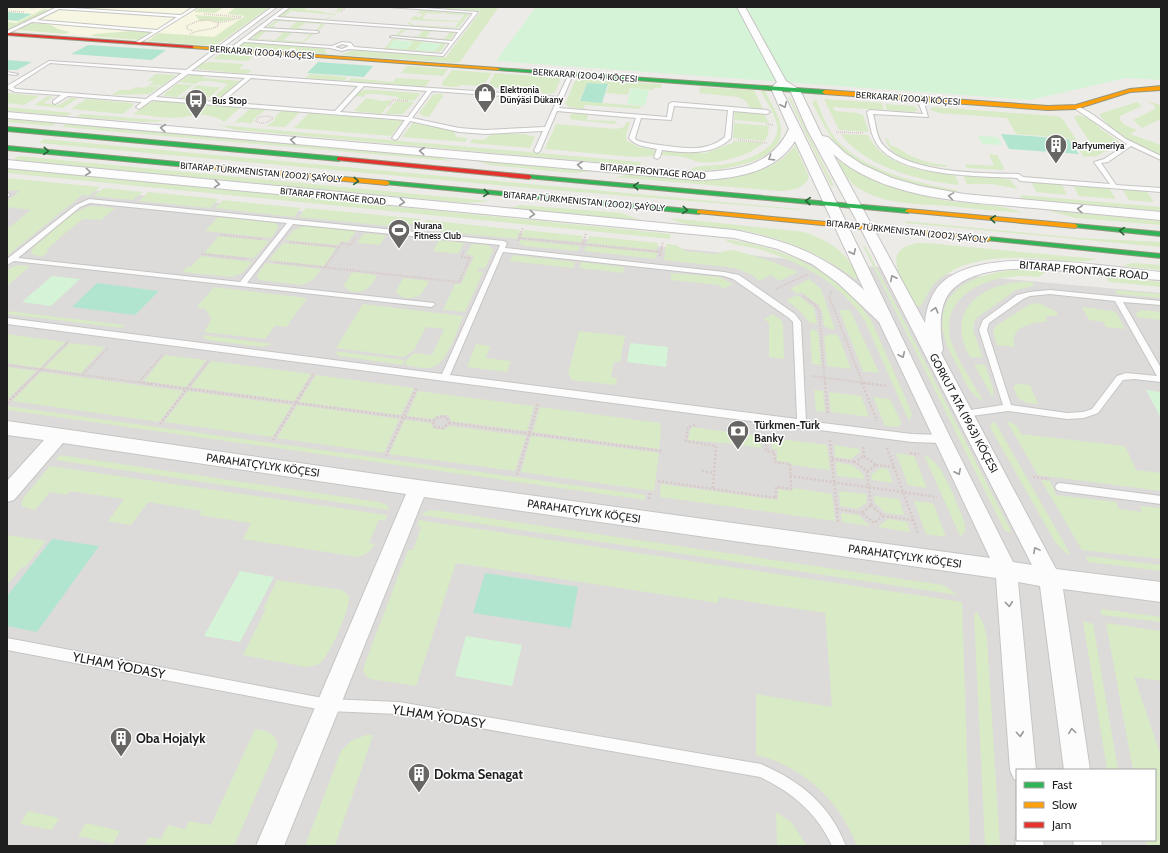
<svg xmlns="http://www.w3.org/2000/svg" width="1168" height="853" font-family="Cabin,sans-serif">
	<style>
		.residential { fill: #dcdbd9; fill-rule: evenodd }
		.education { fill: #f6f6e2 }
		.grass { fill: #d9eac6 }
		.park { fill: #d5f3d6 }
		.pitch { fill: #b2e5d0 }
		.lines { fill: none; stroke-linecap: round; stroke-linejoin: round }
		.lane-casing { stroke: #c6c5c4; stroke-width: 2 }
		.street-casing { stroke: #c6c5c4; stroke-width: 2 }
		.fast-casing { stroke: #95977f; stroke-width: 2 }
		.slow-casing { stroke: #95977f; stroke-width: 2 }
		.jam-casing { stroke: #95977f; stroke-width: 2 }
		.path-far2 { stroke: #d7c9c6; stroke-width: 1.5; stroke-dasharray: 1 1; stroke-linecap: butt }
		.path-far1 { stroke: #d7c9c6; stroke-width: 2; stroke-dasharray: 1.5 1.5; stroke-linecap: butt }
		.path { stroke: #d7c9c6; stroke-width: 2.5; stroke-dasharray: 2 2; stroke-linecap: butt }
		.lane { fill: #fcfcfc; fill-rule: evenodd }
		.street { fill: #fcfcfc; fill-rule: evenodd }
		.fast { fill: #30b455; fill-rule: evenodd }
		.slow { fill: #ff9f0a; fill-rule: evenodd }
		.jam { fill: #e5322d; fill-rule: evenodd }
		.oneway { stroke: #999 }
		.oneway2 { stroke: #276237 }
		.labels { text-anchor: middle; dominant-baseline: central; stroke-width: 3; stroke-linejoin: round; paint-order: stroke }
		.far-street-label { font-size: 9px; fill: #1f1f1f; stroke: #fff }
		.far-poi-label { font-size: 9px; font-weight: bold; fill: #1f1f1f; stroke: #fff; text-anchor: start }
		.street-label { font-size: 11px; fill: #1f1f1f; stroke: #fff }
		.poi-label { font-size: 11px; font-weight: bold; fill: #1f1f1f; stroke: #fff; text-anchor: start }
		.near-street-label { font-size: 13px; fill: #1f1f1f; stroke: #fff }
		.near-poi-label { font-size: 13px; font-weight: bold; fill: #1f1f1f; stroke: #fff; text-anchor: start }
	</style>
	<rect width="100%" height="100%" fill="#edebe8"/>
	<path class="residential" d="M7 182 725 253 1161 293V846H7ZM1017 770H1155V840H1017Z"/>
	<path class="education" d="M7 7H270L215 46 7 30Z"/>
	<path class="grass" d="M201 7H270L215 46 147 41 159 33 214 37 245 16 227 14 235 8 224 7 215 13 194 12Z
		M292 7H308L304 10 322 11 321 12 336 14 338 11H335L340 7H345L335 15 291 11 285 16 324 19 334 16C327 22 290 19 280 16Z
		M420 7 498 8 460 62 457 63 340 55 354 50 446 57 481 11Z
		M44 9 50 10 7 30V22L16 23Z
		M420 10 443 12 441 14 426 13 422 19 460 21 464 15 444 14 446 12 469 14 458 28 412 26 407 23 412 21 410 23 414 25 455 27 459 22 410 20 414 16 420 17 423 14 417 13Z
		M195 15 238 18 218 22 210 20 200 21Z
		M277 20 321 23 325 25 317 31 307 30H316L321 25 319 24 305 23 298 28 305 29 304 30 279 28H290L296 22 279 21 272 26 277 27 276 28 267 27Z
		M32 23 51 25 58 29 70 32 65 34 17 30Z
		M409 28 453 31 455 33 450 40 439 39 445 38 450 32 431 31 426 37 436 38 435 39 410 37 418 36 423 31C414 29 406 28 399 35L407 36 406 37 395 36 401 30Z
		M133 31 151 32 139 40 90 36 95 34Z
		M260 31H272L265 32 257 39 275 40 283 33 274 32 275 31 300 33H292L283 40 302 42 310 35 302 34 303 33 314 34 303 43 251 39Z
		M392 39 403 40H394L388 48 407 49 413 42 407 40 433 42H422L415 50 435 51 441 44 435 43 436 42 446 44 441 51 438 52 384 49Z
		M245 42 325 48V52H328L325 54 239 47Z
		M221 53 255 55 248 61 213 59Z
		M211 62 244 64 239 69 252 70 247 74 196 69 202 63Z
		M407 66 448 69 443 76 401 73Z
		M452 70 492 73 483 86 462 85 455 87 443 86 442 83Z
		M495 73 561 78 555 92C549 96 543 94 537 90L487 87Z
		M156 74 176 75 162 86 149 85 154 81H147Z
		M310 74 348 77 344 81 305 78Z
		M192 75H201L205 78 240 81 221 98 210 100 228 84C220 83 202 78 195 84L179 82 187 76Z
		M351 78 393 82 396 78 430 80 425 87 348 81Z
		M577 79 662 84 661 88H654L653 90 630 88 628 95 606 93 609 84 587 83 579 101 641 106 640 109 585 105 584 109 569 107 565 104 575 81Z
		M177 84 193 85 177 97 164 96V94Z
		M197 85 211 87H221L206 100 181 98Z
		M148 86 160 87 149 94 112 95 119 90H131L135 87 144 88Z
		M700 87 754 90 763 109 750 108 746 101 738 97 699 93Z
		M364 90C372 90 417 92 420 94L414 101 397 99 398 97 379 94H366L364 97 355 96 360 91Z
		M761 91H765C771 104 783 120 781 134 778 165 712 172 689 170 697 165 710 166 719 165 739 163 781 152 777 125 775 114 766 102 761 91Z
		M7 93 39 96 24 105 7 103Z
		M437 94H442L443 96 429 117 423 116 419 113 433 95Z
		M48 96 53 97 43 103 59 105 71 98H78L63 108 34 105Z
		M788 97H790L834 186H831Z
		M366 98 383 101 392 100 381 114 354 111Z
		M86 99 131 103 134 105 123 114 71 109Z
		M816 99C821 111 826 127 835 138 863 171 917 183 957 190L958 193C921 187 864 175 837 145 827 133 820 117 812 103Z
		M824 99 882 103 884 110 833 107 835 111 857 113 863 115 869 132 839 130Z
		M158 101 241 107 224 122C206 110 193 117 174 118 161 118 147 115 133 114L149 103Z
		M396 101 414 102 403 114H385Z
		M1146 101 1161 105V119L1142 128 1133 120 1155 109 1154 105Z
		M1137 102 1142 106 1122 115 1120 116V120L1125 125 1137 130 1130 134 1161 145V155C1137 146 1114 135 1099 114Z
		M885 104 913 106 919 110 912 112 887 110Z
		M7 107 72 113 67 116 7 111Z
		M933 107 1056 116 1062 118 1077 141 1071 142 1068 138 1016 134 1007 118 939 113 930 110 931 108Z
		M251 108 267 109 254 119 251 124 244 122 234 123Z
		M282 110 300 112 285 127 266 126 274 121 275 117Z
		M735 111 764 114 769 123 734 120Z
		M309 113 403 121 391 136 294 128Z
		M575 113 588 114 587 120 616 121 615 124 575 120 570 119V115Z
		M81 114 170 121 144 122 77 117Z
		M1078 115 1089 118 1102 130 1121 143 1097 156 1084 157 1078 148 1087 146 1090 142 1074 118V117Z
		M7 119 57 123 52 126 7 122Z
		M627 122H630L626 135 627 141 639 147 655 150 654 156 634 157 545 149 556 124 616 129 624 127Z
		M413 123 454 131 456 137 468 138 465 142 402 137Z
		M734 123 769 126 768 134 765 141 733 138Z
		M66 124 439 157 451 161 62 127Z
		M218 125 641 162 640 166 236 130Z
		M492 134H524L535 137 530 148 470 143 472 139 484 140Z
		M841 134 868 135C883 166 924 172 955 175L959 185C921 181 864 167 841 134Z
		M885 138 888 139 891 146C898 146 904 153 911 156 923 161 933 164 946 165L947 167C927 166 891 162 885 138Z
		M44 139 800 209 801 210 541 189 39 143Z
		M733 141 763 143C750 156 716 165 699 162 693 161 689 158 683 157 676 156 669 156 662 155L663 150 706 153 733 143Z
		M795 145 809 177C805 189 789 191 778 191L616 177 631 174 723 178C750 174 779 169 795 145Z
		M989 154 997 155 1004 168 1003 170 967 168 965 164 994 166Z
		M19 156 490 201 466 203 13 160Z
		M474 160 596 171 573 173 489 165Z
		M837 160C871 180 908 195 948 201 973 205 999 203 1023 213 998 211 974 209 949 206 918 204 880 205 854 185 846 178 842 168 837 160Z
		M7 168 671 234 670 239 7 173Z
		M963 175 1000 177 1010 180 1018 189 992 184H967Z
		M7 178 100 187 89 196 82 195 7 256V229L31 210 7 207V201L20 191 7 190Z
		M1031 181 1062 185 1067 195 1036 192Z
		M1073 186 1109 188 1116 199 1079 196Z
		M104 188 143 192 133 200 93 196Z
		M1122 189 1147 192 1154 202 1129 200Z
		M148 192 219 199 210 208 139 201Z
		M1020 195 1161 207V211L1022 199Z
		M223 200 301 208 294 217 215 208Z
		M520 205 622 213 640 220 509 208Z
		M93 206 115 208 101 220 83 219 58 239H59L46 250 49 251 42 257 31 254 33 248C48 236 75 207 93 206Z
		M306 208 421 219 418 225 400 223 398 227 299 217Z
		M1046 210 1161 221V225L1075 218Z
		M218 217 275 223 278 225V228L271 238 205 231Z
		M670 218 804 232C830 241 848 252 858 278L855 279C822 254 786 239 746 231 727 228 683 228 670 218Z
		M426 220 520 230 517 239 438 231 440 227 423 226Z
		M905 221 1080 238 1161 242V247L905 223Z
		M304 226H310L356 231 348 242 341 241 338 245 285 240 294 230Z
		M524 230 583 236 581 242 521 237Z
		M364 233 386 235 380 245 357 243Z
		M219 236 269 241 254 258 204 253Z
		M589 236 658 243 657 250 587 243Z
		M724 239C781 246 838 271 871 320L911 411 912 415 909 421 865 321C840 282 801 262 758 249 747 246 732 246 724 239Z
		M439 240 464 243 458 254 433 251Z
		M520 240 580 246 578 251 524 246 519 243Z
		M283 243 336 248 324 266 269 260Z
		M919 243H926L1097 259C1080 264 1063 261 1045 259 1010 256 964 256 936 282 928 289 926 300 920 307L916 305C905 283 876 249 919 243Z
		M472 244 488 245 493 250 485 268H479L477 271 483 272 465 312 443 310 455 284H461L474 256 466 254Z
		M666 244 676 245 685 251 714 254 730 250 737 251 765 259 798 272 779 281 771 275 759 281 752 275 735 268 664 260Z
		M586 246 657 253 656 259 584 251Z
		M863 246 866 247 1011 531 1010 533 1005 531Z
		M513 255 575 262 573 268 510 261Z
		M201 256 252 262 242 273 232 277 182 272 187 267H191Z
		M581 262 624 267 623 273 580 268Z
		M266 263 321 269 313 280 302 285 259 280 257 275Z
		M1132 263 1161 265V270L1122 266Z
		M17 265 30 266 7 286V270Z
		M1026 269 1047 271C1045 272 1042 275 1040 276 1036 278 1029 276 1025 276 1018 276 1010 277 1003 278 972 283 940 305 951 341 957 360 973 383 983 401 969 395 965 380 958 367 952 355 945 344 943 331 936 282 989 271 1026 269Z
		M352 272 377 275C375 279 373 283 370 286 363 293 348 295 344 285Z
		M671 273 719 277 733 284 723 289 719 285 671 280Z
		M1106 277 1161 282V287L1109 282Z
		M403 278 429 281C427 285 425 289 422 293 416 299 401 301 396 291Z
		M809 279 821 289 835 330 830 329 824 326 822 311 819 305 801 292 798 294 790 289Z
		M1021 282H1032L1034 286 1016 290 975 319 973 331 983 358 970 357C945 313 978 285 1021 282Z
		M214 287 307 298 286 327 275 326 265 339 204 332 210 322 211 317 205 309 197 307Z
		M1115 290 1161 294V298L1117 294Z
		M798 295 814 308 817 324 810 323 800 311 786 300Z
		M1039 303 1057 312V316H1046L1047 322C1032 322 1008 327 1015 347L997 345 993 332 996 326 1030 304Z
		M363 304 463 316C458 329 447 363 433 367 425 370 413 366 405 365L406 360 415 353 432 355 444 329 426 327 414 350 404 357 336 348Z
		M1082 307 1113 311 1117 314 1125 329 1106 327 1103 322 1089 320Z
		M839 310H850L879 373 863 371Z
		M1141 310 1161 312V320L1137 317 1136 313Z
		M7 311 125 325 122 328 7 314Z
		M773 314 781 320 783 324 784 359 769 357V323L764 319Z
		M814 329 818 332 821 365 812 364 810 331Z
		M579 331 625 336 620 362H614L611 377 617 378 616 385 572 380 568 374Z
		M7 334 65 342 40 368 7 363Z
		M830 334 838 335 851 369 827 366 824 337Z
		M202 335 274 344 263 347 207 340Z
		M70 343 105 347 81 373 44 368Z
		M476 344 490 346 486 358 511 361 507 372 467 367Z
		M334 351 404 360 403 365 339 356Z
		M165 355 206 360 186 387 144 381Z
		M211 361 311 374 294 401 191 387Z
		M974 364 985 365 993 388V398Z
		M7 367 36 371 7 400Z
		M41 372 183 391 159 422 12 401Z
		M316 375 414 388 401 415 299 402Z
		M1017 384 1030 385 1038 404 1027 403 1018 398 1013 387Z
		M814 390 823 391 825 412 816 411Z
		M188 391 292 405 272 437 164 422Z
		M418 391 534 406 527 431 451 421 449 416C443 414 437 414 433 419L407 416Z
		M829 392 861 396 869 417 831 412Z
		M873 397 890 399 901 422 900 426 895 427 885 426Z
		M297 405 399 419 384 453 277 438Z
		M7 406 645 495V500L7 410Z
		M540 407 660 423 661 431 659 449 533 432Z
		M405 420 431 423 433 428C439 430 445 431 450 426L526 436 515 471 389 454Z
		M1006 420 1017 426 1021 434 1125 446 1136 470 1161 473V491L1038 475Z
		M995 422 1071 555 1065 552 1055 542 990 427 992 423Z
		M693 427 735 433V444L688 440 690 430Z
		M739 433 761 436V448L739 445Z
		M531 436 659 453 654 491 521 472Z
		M771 438 827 445 830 470 791 465V463L777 461V450L772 449Z
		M834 445 860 449V452L851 459 835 457Z
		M896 453 914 456 927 488 908 485Z
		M60 455 379 502 387 505 389 510 55 460Z
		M924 455C944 462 956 503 964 521 966 527 966 533 960 536Z
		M836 462 852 465 863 474 864 479 837 476Z
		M50 466 387 515 385 521 379 520 369 543 375 544C371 551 365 555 358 557L243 539 251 523 199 515 202 511 148 502 131 525 108 521 124 499 70 491 67 495 50 492 35 510 23 507 21 504 24 497Z
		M880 468 888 469 893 483 872 480 871 475Z
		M1041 480 1050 481 1056 495 1116 502 1119 509 1142 512 1140 506 1161 508V559L1082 550Z
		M661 484 778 500V489L792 491 793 488 832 494 835 521 660 497Z
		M839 491 866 494 867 502 858 509 840 506Z
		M874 496 899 499 904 515 886 513 875 503Z
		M914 501 933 503 946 537 926 534Z
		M434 510 943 585 958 595 421 515 427 511Z
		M841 513 858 515 870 526 842 522Z
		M888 519 907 522 910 532 878 527Z
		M419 520 962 602 970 846H857C840 801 803 766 756 755V694L832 707 825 613 719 597 718 603 456 563 416 686 370 679 366 676 363 671 364 666 408 550H413L421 527 417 526Z
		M7 535 46 541 25 567H22L7 585Z
		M1086 556 1161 565V571L1088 562Z
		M277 580 342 590 349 596C351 608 329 657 319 664L306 667 243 655 266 609H263Z
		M1100 609 1161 617V622L1102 615Z
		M977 612 984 625 987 639 1000 846H985L974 615Z
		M1083 621 1093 624 1118 770H1107Z
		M1106 623 1161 631V681L1134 677 1161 756V846H1147L1146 840H1155V770H1133Z
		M255 729C265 731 279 733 277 747L235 844 232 846H144L149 837 161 839 168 825 185 829 189 821 211 825Z
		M366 735H373L335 846H305L341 751 351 741Z
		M28 811 59 818 52 830 20 824Z
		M776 812 792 823 807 846H777Z
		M86 823 120 831 113 844 78 836Z"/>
	<path class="park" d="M536 7H1161V80L1126 78 1030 100 496 61Z
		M394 40 413 42 407 49 388 48Z
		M422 42 441 44 435 51 416 50Z
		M631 88 649 90 645 106 627 104Z
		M978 136 998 137 1002 145 982 144Z
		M52 276 80 279 51 306 22 302Z
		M630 343 668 347 666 367 627 362Z
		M1146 390 1161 392V418Z
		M240 571 274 577 240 642 204 636Z
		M466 636 522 645 512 686 455 676Z"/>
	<path class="pitch" d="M7 12 32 14 18 21 7 20Z
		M88 45 166 50 152 60 71 54Z
		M7 60 32 62 17 70H7Z
		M318 62 373 66 364 77 307 73Z
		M587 83 608 84 602 103 580 101Z
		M1001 134 1068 139 1079 154 1009 149Z
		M97 283 159 291 135 315 72 307Z
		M52 539 99 546 37 632 7 626V596Z
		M485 573 578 587 571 628 473 613Z"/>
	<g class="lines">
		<g class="lane-casing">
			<path id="lane" d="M57 7 181 15 193 7H198L138 44 136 42 153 32 32 22 7 34V31ZM59 9 177 17 157 30 37 20Z
				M272 7H277L191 71 558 97 569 74 571 73 573 74 559 108 667 117 669 104 672 102 767 110 770 112 767 114 733 111 731 138C714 156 684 153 662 150L660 157 657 159 654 157 657 149C647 147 635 146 629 138L636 118 557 111 540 151 537 153 534 151 543 131 485 134 459 132 410 121 397 139 395 140 392 138 405 120 152 100 139 109 136 107 142 102 68 96 55 104 53 103V101L61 95 15 92 7 88V86L49 61 186 70ZM50 63 182 73 146 99 16 89 13 87ZM188 74 245 78 216 102 156 97ZM251 78 358 86 335 111 222 102ZM364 86 427 91 408 117 340 112ZM432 91 557 100 545 127 485 130 459 128 412 118ZM674 106 728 110 725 137C706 153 682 148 660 145 652 144 644 143 636 140L635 138 641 118 671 120Z
				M285 7H290L277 17 460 30 473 13 389 7H412L478 12 443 56 349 49 342 51 330 48 244 42 233 51H229V49ZM274 19 458 32 452 41 392 36 390 37 450 43 442 54 354 47 351 43 342 42 332 46 247 40 260 30 317 33 319 32 317 31 263 28ZM342 44 349 46 342 49 335 47Z
				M7 72 18 74 16 75 7 74Z
				M920 97 923 99 928 117 873 114C876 124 876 138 884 146 911 174 982 173 1019 174L1023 177 1110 184 1094 162 1104 159 1127 144 1074 108 1073 107 1076 105 1092 114 1126 139 1161 156V160L1131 146 1108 162 1101 163 1116 185 1161 188V192L1020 181 1017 178C980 176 903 177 879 147 871 137 870 124 867 112L870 110 923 114 917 99Z
				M7 192 10 195 7 197Z
				M89 199 504 241 507 243 505 248 724 272 739 275 795 314 801 322 806 421 912 434 942 435 945 436 947 439 945 442 942 443 912 442 7 324V318L442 374 500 245 293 224 247 283 434 303 435 305 431 307 14 261 7 265V259L76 205ZM90 203 287 223 240 282 18 258 80 207ZM503 252 724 276 733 279 789 318 793 322 797 419 450 375Z
				M1050 290 1161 301V305L1123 302 1161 368V382L1134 379 1123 380 1098 413 1084 418 1067 419 1008 411 964 417 961 416 960 414 964 411 1003 405 979 330 983 320 1017 295 1029 292ZM1050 294 1115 301 1157 376 1126 373 1117 376 1092 409 1083 412 1067 413 1011 405 987 330 989 323 1023 299 1030 296Z
				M1060 483 1161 496V504L1060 491 1057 490 1055 487 1057 484Z
				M7 638 328 699 399 702 761 764C802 782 829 804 846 846H832C818 814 792 792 760 777L399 714 328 711 7 650Z"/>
		</g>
		<g class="street-casing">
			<path id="street" d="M737 7H745L786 81 800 90 822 136 828 137 845 153 863 165 892 178 920 186 964 194 1161 212V220C1119 216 1077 212 1034 208 970 202 883 200 833 154L925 323C926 308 932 290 945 280 992 245 1104 267 1161 272V280C1142 279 1122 277 1103 275 1062 271 989 258 955 287 937 302 940 330 943 350L941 353 1056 569 1161 582V602L1063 589 1090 770H1064L1040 586 1018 582 1036 770H1017V781L1014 779 1010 770 996 578 424 497 284 846H256L406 494 63 443 14 500 7 502V481L44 440 7 435V421L418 480 990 558 879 322 838 283 812 264 778 249 734 238 7 168V160L734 230C785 240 825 254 864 290L795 141C775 174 732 179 697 180L7 118V112L697 172C736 171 771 167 789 129L771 88 777 82ZM783 87 791 92 807 129 860 227 1032 565 1013 562 951 439 801 129 781 89Z
				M1017 836V840H1043L1044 846H1016L1015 840Z
				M1073 840H1101L1102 846H1074Z"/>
		</g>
		<g class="fast-casing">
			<path id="fast" d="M496 68 825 90 828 92 825 94 498 70H496Z
				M7 127 339 157 342 159 339 161 7 131Z
				M7 146 209 165 212 167 209 169 7 150Z
				M529 175 908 209 911 211 908 213 527 178 526 177Z
				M387 181 699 210 702 212 699 214 385 184 384 183Z
				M1075 224 1161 232V236L1073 227V225Z
				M988 237 1161 254V258L986 240V238Z"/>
		</g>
		<g class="slow-casing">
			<path id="slow" d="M190 46 498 68 500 69 498 70 192 48Z
				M1161 86V90L1130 92 1076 109 1048 110 825 94 822 92 825 90 1048 106 1076 105 1130 89Z
				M209 165 387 181 390 183 387 185 207 168V166Z
				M908 209 1075 224 1078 226 1075 228 906 212 905 211Z
				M699 210 988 237 991 239 988 241 697 213V211Z"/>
		</g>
		<g class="jam-casing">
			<path id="jam" d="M7 33 192 46 194 47 192 48 7 35Z
				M339 157 529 175 532 177 529 179 337 160V158Z"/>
		</g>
		<path class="path-far2" d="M27 7 34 8
			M7 11 24 12
			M341 12 346 7
			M204 14 242 17
			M218 23 240 18
			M190 34C199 29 209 31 218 26V23C208 18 197 20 187 26V29L193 31
			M395 100 409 101
			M389 106 394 99
			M268 116 273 118C268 123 262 125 256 121L259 117Z
			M766 124 773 125
			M836 132 863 133
			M738 140 767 143"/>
		<path class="path-far1" d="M221 235 262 239
			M519 238 661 252
			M518 241 523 227
			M290 242 339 247
			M583 244 586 233
			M202 254 247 259
			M660 256 663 241
			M275 262 459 282 470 258 461 257 464 251
			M325 267 342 243 351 245 355 239
			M776 289 808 274
			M832 291 829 296 863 384
			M803 296 814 304 819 311 825 384
			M7 365 151 384
			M82 375 109 347
			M812 376 872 384
			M139 382 163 354
			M26 384 69 341
			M191 384 209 360
			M307 384 314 373"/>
		<path class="path" d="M143 383 433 421
			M825 383 828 415
			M862 383 877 421
			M864 383 888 386
			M7 403 27 383
			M444 416 447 418 449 423 443 428 435 427 433 421 436 418Z
			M449 423 662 451
			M160 424 191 383
			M695 425 688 427 686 441 716 446 713 489
			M273 440 308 383
			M830 440 838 522
			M863 447 864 456
			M887 448 918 533
			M910 453 919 454
			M386 456 417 387
			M864 456 876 465 867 471 855 462Z
			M832 459 855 462
			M876 465 894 467
			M702 471 714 473
			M867 471 871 505
			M517 475 538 404
			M790 476 937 497
			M1033 477 1050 479
			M658 481 776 498V487L791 489 790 464 775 462 774 452 766 451V434
			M649 499 650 493
			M871 505 883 516 874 523 862 513Z
			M837 509 862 513
			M883 516 913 520"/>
		<use href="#lane" class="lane"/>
		<use href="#street" class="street"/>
		<use href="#fast" class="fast"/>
		<use href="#slow" class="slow"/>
		<use href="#jam" class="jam"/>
	</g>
	<defs><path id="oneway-chevron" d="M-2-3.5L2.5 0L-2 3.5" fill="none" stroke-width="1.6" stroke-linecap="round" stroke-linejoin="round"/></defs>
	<g class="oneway">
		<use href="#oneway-chevron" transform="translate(784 105) rotate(65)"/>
		<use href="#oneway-chevron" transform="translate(163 128) rotate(-175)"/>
		<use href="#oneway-chevron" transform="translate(293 140) rotate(-175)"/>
		<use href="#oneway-chevron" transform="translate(422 151) rotate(-175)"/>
		<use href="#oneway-chevron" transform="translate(771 158) rotate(148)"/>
		<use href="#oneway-chevron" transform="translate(580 165) rotate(-175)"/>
		<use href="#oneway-chevron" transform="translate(88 172) rotate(6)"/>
		<use href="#oneway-chevron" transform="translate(217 184) rotate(6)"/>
		<use href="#oneway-chevron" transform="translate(951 196) rotate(-171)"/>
		<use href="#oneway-chevron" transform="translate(402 202) rotate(6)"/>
		<use href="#oneway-chevron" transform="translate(1080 209) rotate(-175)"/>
		<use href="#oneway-chevron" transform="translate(532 214) rotate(5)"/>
		<use href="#oneway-chevron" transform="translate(853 252) rotate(65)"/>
		<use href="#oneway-chevron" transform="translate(893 278) rotate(-117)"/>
		<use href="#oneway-chevron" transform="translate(935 310) rotate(-74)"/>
		<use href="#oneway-chevron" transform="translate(902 355) rotate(65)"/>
		<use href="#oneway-chevron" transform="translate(958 472) rotate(64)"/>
		<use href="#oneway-chevron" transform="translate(1036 550) rotate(-118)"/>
		<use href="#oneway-chevron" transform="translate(1009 604) rotate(85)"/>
		<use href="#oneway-chevron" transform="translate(1072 731) rotate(-98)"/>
		<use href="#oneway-chevron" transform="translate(1020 734) rotate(85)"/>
	</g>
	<g class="oneway2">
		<use href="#oneway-chevron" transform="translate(46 151) rotate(5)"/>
		<use href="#oneway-chevron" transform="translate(356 181) rotate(5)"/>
		<use href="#oneway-chevron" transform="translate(636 186) rotate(-175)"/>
		<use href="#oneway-chevron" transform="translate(486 193) rotate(5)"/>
		<use href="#oneway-chevron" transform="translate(808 201) rotate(-175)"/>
		<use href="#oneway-chevron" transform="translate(685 210) rotate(5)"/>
		<use href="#oneway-chevron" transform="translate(993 219) rotate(-174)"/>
		<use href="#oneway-chevron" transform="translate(1122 231) rotate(-175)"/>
	</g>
	<defs>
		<g id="shop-pin" transform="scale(1.15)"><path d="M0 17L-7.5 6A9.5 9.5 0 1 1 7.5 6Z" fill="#676665" stroke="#fff"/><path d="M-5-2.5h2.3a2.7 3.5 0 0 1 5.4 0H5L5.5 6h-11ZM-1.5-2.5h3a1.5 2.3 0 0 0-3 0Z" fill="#fff"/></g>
		<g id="bus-pin" transform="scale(1.15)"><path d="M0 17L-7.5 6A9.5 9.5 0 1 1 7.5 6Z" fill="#676665" stroke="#fff"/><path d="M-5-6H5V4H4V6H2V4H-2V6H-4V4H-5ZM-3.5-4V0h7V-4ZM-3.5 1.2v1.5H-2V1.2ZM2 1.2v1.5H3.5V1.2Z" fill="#fff"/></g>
		<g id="building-pin" transform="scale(1.15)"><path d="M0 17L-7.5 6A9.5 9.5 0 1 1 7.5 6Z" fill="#676665" stroke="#fff"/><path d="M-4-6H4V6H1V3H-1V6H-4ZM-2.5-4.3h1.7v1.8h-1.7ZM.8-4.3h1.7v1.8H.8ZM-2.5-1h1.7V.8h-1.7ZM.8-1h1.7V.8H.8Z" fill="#fff"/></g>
		<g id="stadium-pin" transform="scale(1.15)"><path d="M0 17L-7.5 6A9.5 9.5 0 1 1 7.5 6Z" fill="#676665" stroke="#fff"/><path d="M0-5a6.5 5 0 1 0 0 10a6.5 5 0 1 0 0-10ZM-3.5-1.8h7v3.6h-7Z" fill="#fff"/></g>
		<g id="bank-pin" transform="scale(1.15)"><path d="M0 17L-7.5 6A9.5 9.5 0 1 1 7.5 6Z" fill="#676665" stroke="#fff"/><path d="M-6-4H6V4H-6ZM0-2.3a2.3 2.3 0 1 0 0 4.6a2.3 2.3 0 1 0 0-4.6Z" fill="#fff"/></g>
	</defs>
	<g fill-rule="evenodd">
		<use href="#shop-pin" x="485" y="94"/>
		<use href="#bus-pin" x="196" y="100"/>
		<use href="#building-pin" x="1056" y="145"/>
		<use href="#stadium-pin" x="399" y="230"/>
		<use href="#bank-pin" x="738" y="431"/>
		<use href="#building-pin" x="121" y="738"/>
		<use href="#building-pin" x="419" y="774"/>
	</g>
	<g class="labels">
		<g class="far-street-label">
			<text transform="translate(262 52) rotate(4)">BERKARAR (2004) KÖÇESI</text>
			<text transform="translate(585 75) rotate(4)">BERKARAR (2004) KÖÇESI</text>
			<text transform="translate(908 98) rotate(4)">BERKARAR (2004) KÖÇESI</text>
			<text transform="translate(653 171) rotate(5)">BITARAP FRONTAGE ROAD</text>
			<text transform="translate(261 172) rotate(5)">BITARAP TÜRKMENISTAN (2002) ŞAÝOLY</text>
			<text transform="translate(333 196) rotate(6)">BITARAP FRONTAGE ROAD</text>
			<text transform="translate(584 201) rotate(5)">BITARAP TÜRKMENISTAN (2002) ŞAÝOLY</text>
			<text transform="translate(907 231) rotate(6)">BITARAP TÜRKMENISTAN (2002) ŞAÝOLY</text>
		</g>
		<g class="far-poi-label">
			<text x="500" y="89">Elektronia<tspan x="500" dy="10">Dünýäsi Dükany</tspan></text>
			<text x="212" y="100">Bus Stop</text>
			<text x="1072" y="145">Parfyumeriya</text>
			<text x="414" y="225">Nurana<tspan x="414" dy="10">Fitness Club</tspan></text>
		</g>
		<g class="street-label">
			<text transform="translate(1084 270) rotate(5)">BITARAP FRONTAGE ROAD</text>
			<text transform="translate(964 413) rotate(62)">GORKUT ATA (1963) KÖÇESI</text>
			<text transform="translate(263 465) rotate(8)">PARAHATÇYLYK KÖÇESI</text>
			<text transform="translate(584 511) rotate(8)">PARAHATÇYLYK KÖÇESI</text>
			<text transform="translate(905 556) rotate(8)">PARAHATÇYLYK KÖÇESI</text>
		</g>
		<g class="poi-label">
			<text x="754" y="425">Türkmen-Türk<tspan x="754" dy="13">Banky</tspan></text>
		</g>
		<g class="near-street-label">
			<text transform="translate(119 665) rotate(11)">YLHAM ÝODASY</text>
			<text transform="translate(439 716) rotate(9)">YLHAM ÝODASY</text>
		</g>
		<g class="near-poi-label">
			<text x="136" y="738">Oba Hojalyk</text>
			<text x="434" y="774">Dokma Senagat</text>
		</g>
	</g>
	<rect width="1168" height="853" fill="none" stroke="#1f1f1f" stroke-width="16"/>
	<rect x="1016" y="769" width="140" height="72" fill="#ffffff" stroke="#a5a5a5"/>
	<rect x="1024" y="782" width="20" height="6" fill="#30b455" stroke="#a5a5a5"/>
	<text x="1052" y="789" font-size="12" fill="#1f1f1f">Fast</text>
	<rect x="1024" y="802" width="20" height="6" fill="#ff9f0a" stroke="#a5a5a5"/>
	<text x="1052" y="809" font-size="12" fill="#1f1f1f">Slow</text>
	<rect x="1024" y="822" width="20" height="6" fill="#e5322d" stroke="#a5a5a5"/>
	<text x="1052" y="829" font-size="12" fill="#1f1f1f">Jam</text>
</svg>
